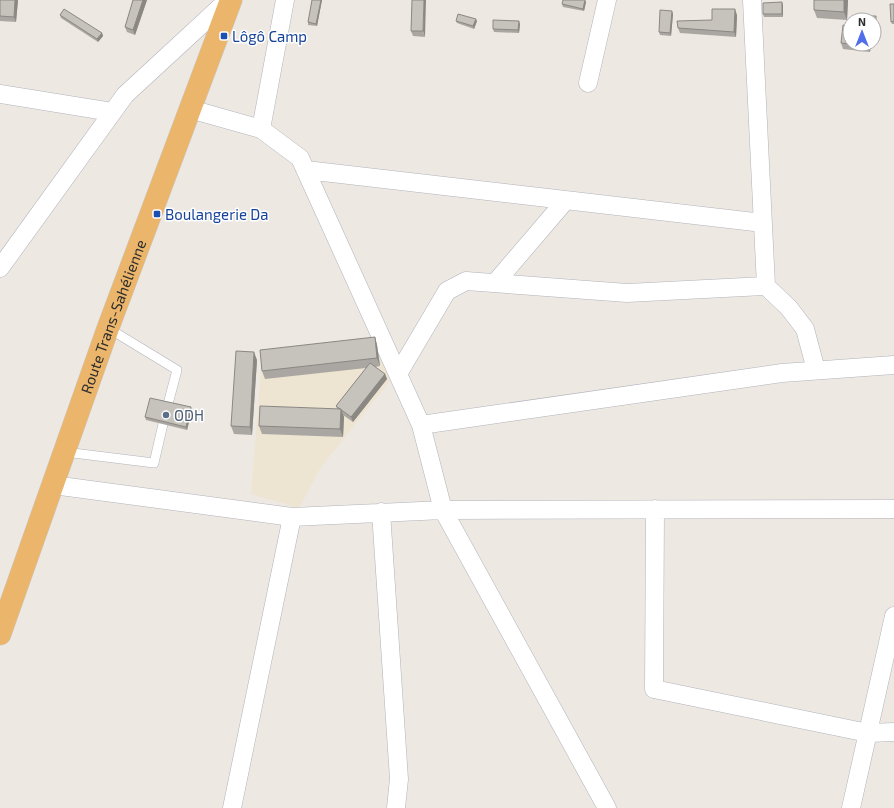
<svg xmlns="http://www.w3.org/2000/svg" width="894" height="808" font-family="'Exo 2',sans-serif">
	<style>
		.education { fill: #ede4d2 }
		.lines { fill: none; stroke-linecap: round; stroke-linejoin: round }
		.service-casing { stroke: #b1b3bc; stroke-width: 10 }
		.minor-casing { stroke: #b1b3bc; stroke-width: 19 }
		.trunk-casing { stroke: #c8c8c8; stroke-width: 23 }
		.service { stroke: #fff; stroke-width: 9 }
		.minor { stroke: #fff; stroke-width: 18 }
		.trunk { stroke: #ebb66b; stroke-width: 22 }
		.wall { fill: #aaa7a2 }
		.shaded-wall { fill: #8b8884 }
		.building { fill: #c6c2bc; stroke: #8b8884 }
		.transit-dot { fill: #1a4fb4; stroke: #fff; stroke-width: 1.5 }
		.service-dot { fill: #5c6f8a; stroke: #fff; stroke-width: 1.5 }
		.labels { text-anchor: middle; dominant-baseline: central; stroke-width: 3; stroke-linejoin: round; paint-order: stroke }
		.transit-label { font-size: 15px; fill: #164399; stroke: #fff; text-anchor: start }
		.street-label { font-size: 15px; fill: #2d2d2d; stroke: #fff }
		.service-label { font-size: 15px; fill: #4e5e75; stroke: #fff; text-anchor: start }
	</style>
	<rect width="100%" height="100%" fill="#ede8e1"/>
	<path class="education" d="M377 345 390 381 321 467 299 508 251 494 262 358Z"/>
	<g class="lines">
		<g class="service-casing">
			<path id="service" d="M108 328 177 370 168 404
				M65 452 154 463 163 424"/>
		</g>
		<g class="minor-casing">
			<path id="minor" d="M752 0 766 286 789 308 805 329 816 370
				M588 83 607 0
				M0 94 112 112
				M190 109 261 129 300 158 421 425 443 510 607 808
				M261 129 285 0
				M306 170 763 223
				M0 268 125 95 228 0
				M495 283 566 200
				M398 374 447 291 466 281 627 293 766 286
				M421 425 782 373 894 365
				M53 485 292 517 443 510 894 509
				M655 509 654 689 868 733 894 732
				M381 512 399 779 396 808
				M232 808 292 517
				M851 808 894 616"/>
		</g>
		<g class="trunk-casing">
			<g id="trunk">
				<path id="s1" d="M0 634 108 328 231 0"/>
			</g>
		</g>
		<use href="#service" class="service"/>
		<use href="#minor" class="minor"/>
		<use href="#trunk" class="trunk"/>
	</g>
	<path class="wall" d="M0 0H18L16 22 0 21Z
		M133 0H147L135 35 127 32 125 27Z
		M312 0H322L317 26 308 25V22Z
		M412 0 425 37 413 36 411 31Z
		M814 0H848L847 20 817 18 814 10Z
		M586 2 584 11 563 7 562 4Z
		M894 4V24H892L891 22Z
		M783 5V17H764L763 14Z
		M673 14 671 36 660 35 659 32Z
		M60 15 102 33 103 36 98 42 61 18Z
		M737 15 736 37 680 33 678 28Z
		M877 19V25H874V20Z
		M456 21H477L474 29 457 23Z
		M520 24 519 33 494 32 493 29Z
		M841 43 871 44 870 52 843 49Z
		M375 337 377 345 380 366 375 367 385 374 387 379 353 422 343 415 344 417 343 437 262 434 259 426 337 409 336 406 366 368 265 379 262 371Z
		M257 360 252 435 234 434 231 426Z
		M192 410 187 430 146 420 145 417Z"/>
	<path class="shaded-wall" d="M15 0H18L16 22 14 17Z
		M143 0H147L135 35 133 30Z
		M321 0H322L317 26 316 24Z
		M424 0H426L425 37 423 31Z
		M585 0 586 2 584 11 583 9Z
		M844 0H848L847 20 844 12Z
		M782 2 783 5V17L782 14Z
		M735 9 737 15 736 37 734 32Z
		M672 11 673 14 671 36 670 33Z
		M476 19 477 21 474 29 473 26Z
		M519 21 520 24 519 33 518 30Z
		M102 33 103 36 98 42 97 39Z
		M868 44H871L870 52 868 46Z
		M375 337 377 345 380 366 377 358Z
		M254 352 257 360 252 435 250 427Z
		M385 374 387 379 353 422 351 417Z
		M191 407 192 410 187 430 186 427Z
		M341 409 344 417 343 437 340 429Z"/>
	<path class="building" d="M0 0H15L14 17 0 16Z
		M133 0H143L133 30 125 27Z
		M312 0H321L316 24 308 22Z
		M412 0H424L423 31H411Z
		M563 0H585L583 9 562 4Z
		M814 0H844V12L814 10Z
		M782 2V14H763V3Z
		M890 4H894V21L891 22Z
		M64 9 102 33 97 39 60 15Z
		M712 9H735L734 32 678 28 677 21 712 20Z
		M660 10 672 11 670 33 659 32Z
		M458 14 476 19 473 26 456 21Z
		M858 16H876V23H874V20H858Z
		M493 20 519 21 518 30 493 29Z
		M843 25 850 26V44H868V46L841 43Z
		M375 337 377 358 262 371 260 350Z
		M236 351 254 352 250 427 231 426Z
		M370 363 385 374 351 417 336 406Z
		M150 398 191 407 186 427 145 417Z
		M260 406 341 409 340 429 259 426Z"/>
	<g class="transit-dot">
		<rect x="220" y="32" width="8" height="8" rx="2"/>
		<rect x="153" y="210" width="8" height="8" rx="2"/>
	</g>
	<circle class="service-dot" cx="166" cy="415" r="4"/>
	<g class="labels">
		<g class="transit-label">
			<text x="232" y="36">Lôgô Camp</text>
			<text x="165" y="214">Boulangerie Da</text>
		</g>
		<g class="street-label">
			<text stroke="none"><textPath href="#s1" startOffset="337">Route Trans-Sahélienne</textPath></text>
		</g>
		<g class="service-label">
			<text x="174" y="415">ODH</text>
		</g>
	</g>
	<g transform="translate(862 32)"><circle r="19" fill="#ffffff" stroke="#ababab"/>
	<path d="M0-3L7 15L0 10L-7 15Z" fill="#506deb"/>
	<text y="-6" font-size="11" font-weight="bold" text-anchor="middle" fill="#2d2d2d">N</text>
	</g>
</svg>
